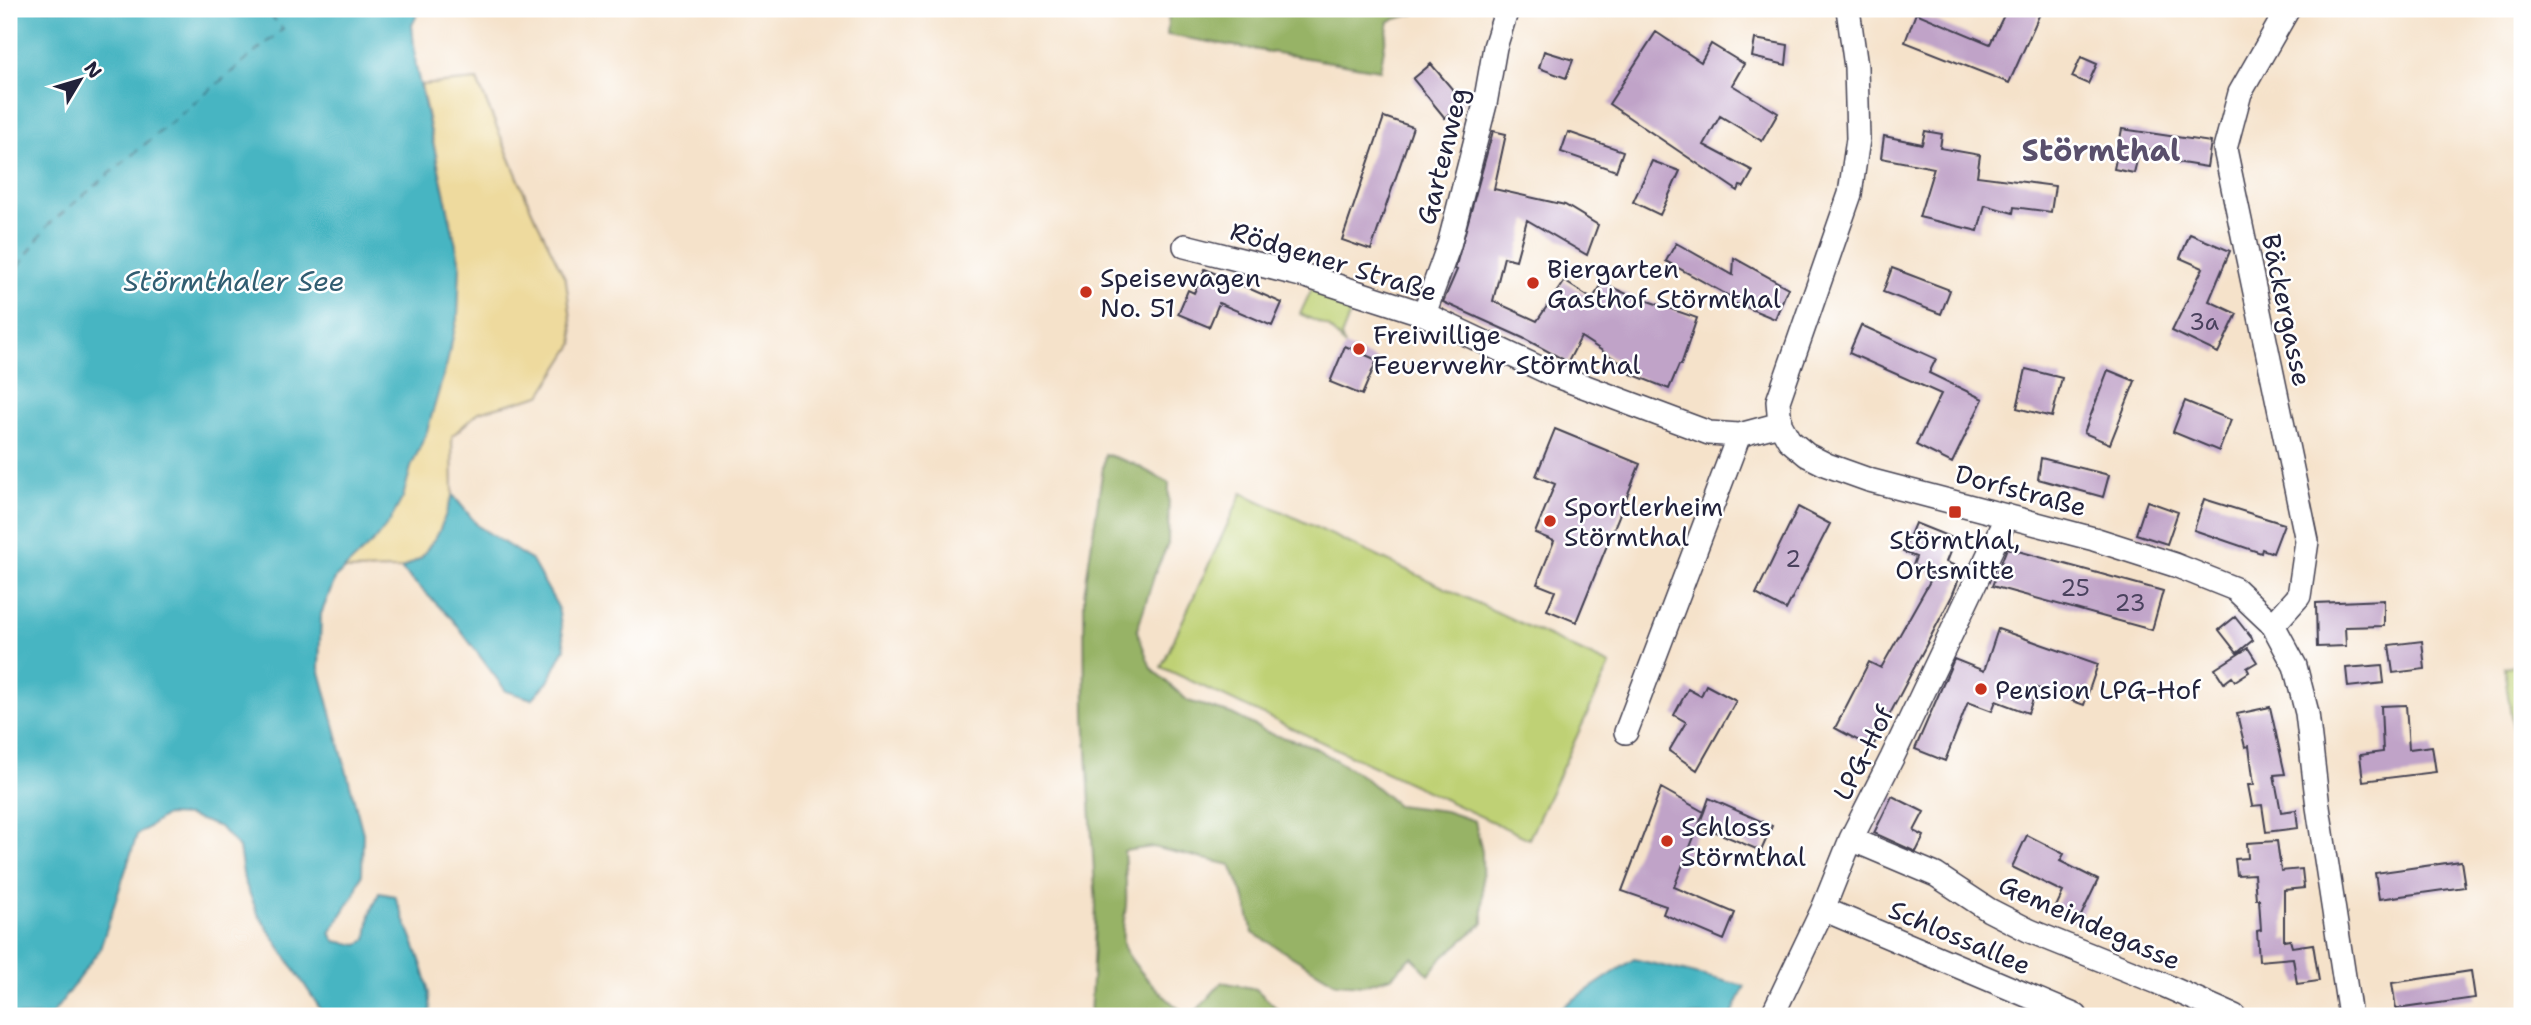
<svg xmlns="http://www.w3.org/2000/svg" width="2531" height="1025" font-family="'Shantell Sans',sans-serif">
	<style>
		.green { fill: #bfd174; stroke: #707a58; stroke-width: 2 }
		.forest { fill: #97b366; stroke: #5c6a50; stroke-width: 2 }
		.sand { fill: #eeda9e; stroke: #887e6c; stroke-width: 2 }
		.water { fill: #47b5c2; stroke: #346c7e; stroke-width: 2 }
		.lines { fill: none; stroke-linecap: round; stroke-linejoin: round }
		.ferry { stroke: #315d71; stroke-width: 2; stroke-dasharray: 9 7; stroke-linecap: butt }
		.building { fill: #c0a3c8 }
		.minor-casing { stroke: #423f50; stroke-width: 26 }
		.minor { stroke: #fff; stroke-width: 23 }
		.poi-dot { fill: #c8321e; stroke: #fff; stroke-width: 2.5 }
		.labels { text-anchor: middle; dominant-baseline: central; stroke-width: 5; stroke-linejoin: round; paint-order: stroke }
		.number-label { font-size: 23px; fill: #4a425e }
		.street-label { font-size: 26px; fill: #22223b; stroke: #fff }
		.poi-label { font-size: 26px; fill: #22223b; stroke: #fff; text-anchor: start }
		.water-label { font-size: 28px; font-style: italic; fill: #315d71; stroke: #fff }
		.quarter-label { font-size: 30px; font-weight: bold; fill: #594f6c; stroke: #fff }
	</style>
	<rect width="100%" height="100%" fill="#fff"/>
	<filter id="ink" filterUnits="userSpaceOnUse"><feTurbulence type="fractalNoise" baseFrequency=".0143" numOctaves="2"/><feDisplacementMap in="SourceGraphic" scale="14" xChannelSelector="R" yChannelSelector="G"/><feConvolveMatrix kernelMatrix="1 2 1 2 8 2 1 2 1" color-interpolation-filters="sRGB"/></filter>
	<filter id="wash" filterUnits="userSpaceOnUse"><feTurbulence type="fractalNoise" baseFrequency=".00686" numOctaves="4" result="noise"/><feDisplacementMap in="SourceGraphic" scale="28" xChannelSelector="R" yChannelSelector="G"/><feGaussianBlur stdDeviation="1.57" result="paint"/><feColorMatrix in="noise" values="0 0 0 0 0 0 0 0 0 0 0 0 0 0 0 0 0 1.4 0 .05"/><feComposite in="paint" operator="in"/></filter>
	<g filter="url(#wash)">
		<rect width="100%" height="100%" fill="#f5e2ca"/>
		<path class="green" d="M1314 284 1356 299 1341 337 1345 346 1329 327 1300 314Z
			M1242 493 1610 665 1529 839 1161 667Z
			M2522 664V793L2504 667Z"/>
		<path class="forest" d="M1169 9H1416V13L1389 21 1380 70 1167 35Z
			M1105 454 1134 464 1169 483 1168 544 1155 573 1137 631 1151 668 1188 701 1232 714 1271 734 1312 746 1364 777 1397 805 1445 811 1475 821 1482 852 1483 923 1441 959 1429 975 1412 957 1391 977 1363 985 1336 983 1253 933 1245 899 1231 865 1152 847 1124 851C1125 868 1127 887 1126 905 1125 917 1120 936 1124 947 1132 966 1173 1008 1191 1016H1090L1096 907 1085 716 1084 595Z
			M1222 982 1256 989 1285 1016H1192Z"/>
		<path class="sand" d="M477 80 532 211 566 280 574 343 541 395 479 412 452 436 453 495 439 532 421 558 401 569 343 570 375 540 403 497 411 467 427 431 447 363 458 314 460 264 421 85Z"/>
		<path class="water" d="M9 9H420L412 25 416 67 460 264 458 314 447 363 427 431 411 467 403 497 390 521 375 540 336 577 321 614 319 668 363 833 362 874 354 895 330 933 335 941 358 945 367 939 370 914 379 893 395 896C407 928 434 983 430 1016H325L258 914 244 880 239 848 220 827 188 816 166 815 137 835 100 949 51 1016H9Z
			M453 495 478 526 532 561 558 607 565 648 548 682 532 699 506 691 452 619 401 569 421 558 439 532Z
			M1634 959 1745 986 1731 1016H1549Z"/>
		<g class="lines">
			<path class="ferry" d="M9 280 48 225 283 29 265 9"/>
		</g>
		<g id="blocks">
			<path class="building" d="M2007 9H2042L2009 83 1905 42 1916 13 1990 44Z
				M1656 32 1701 62 1711 44 1744 64 1732 85 1778 113 1762 141 1720 116 1704 145 1753 171 1744 187 1740 186 1738 191 1609 104Z
				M1755 39 1788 45 1786 65 1752 57Z
				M1544 51 1573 60 1566 78 1539 68Z
				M2081 57 2097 64 2088 84 2072 77Z
				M1431 64 1464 103 1445 118 1413 79Z
				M1384 117 1413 127 1371 250 1342 240Z
				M2122 129 2211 142 2207 167 2175 162 2176 153 2140 148 2134 173 2114 169Z
				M1493 131 1506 134 1494 189 1565 205 1598 225 1587 255 1527 220 1516 260 1504 257 1493 301 1537 321 1564 281 1592 299 1603 283 1644 302 1645 300 1697 318 1681 365H1679L1669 389 1631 374 1633 371 1581 337 1568 362 1523 338 1443 302 1457 270 1455 269Z
				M1925 131 1942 134 1940 148 1980 155 1977 176 2055 186 2051 212 2014 207 2013 213 1985 205 1978 231 1919 217 1934 168 1881 158 1884 136 1922 144Z
				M1568 132 1623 151 1616 171 1561 152Z
				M1652 161 1680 171 1660 215 1633 202Z
				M2190 234 2230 251 2209 301 2237 314 2218 353 2172 331 2203 268 2180 258Z
				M1676 243 1733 275 1734 258 1788 288 1775 319 1741 305 1731 303V297L1666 261Z
				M1892 268 1950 290 1941 314 1883 292Z
				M1205 269 1282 303 1272 326 1219 303 1209 327 1178 314 1188 290 1194 293Z
				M1861 325 1936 359 1929 373 1983 399 1952 463 1916 445 1941 394 1849 353Z
				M1345 346 1377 360 1362 395 1330 382Z
				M2026 369 2062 378 2052 417 2017 408Z
				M2108 370 2135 381 2110 444 2084 433Z
				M2185 401 2231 420 2219 451 2173 432Z
				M1555 429 1640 464 1576 622 1547 610 1555 591 1537 584 1554 541 1535 533 1555 484 1536 476Z
				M2041 458 2109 475 2103 497 2038 479Z
				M2204 499 2284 524 2273 553 2262 549 2261 553 2194 530Z
				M2147 501 2178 512 2167 544 2136 534Z
				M1798 507 1830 524 1786 610 1756 594Z
				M1915 523 1955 539 1946 562 1963 569 1952 596 1872 748 1835 728 1869 662 1881 668 1934 574 1913 565 1916 557 1903 552Z
				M2007 548 2163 591 2152 630 1992 586Z
				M2384 600V626L2345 627 2346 646 2317 647 2316 603Z
				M2235 617 2253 640 2237 653 2219 630Z
				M1998 629 2098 664 2084 705 2037 688 2028 713 1996 701 1992 711 1968 702 1945 761 1915 749 1954 659 1984 671Z
				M2422 641 2425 669 2393 673 2389 645Z
				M2248 648 2257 662 2247 668 2249 672 2235 681 2232 677 2224 683 2215 669Z
				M2382 665 2384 683 2348 687 2346 668Z
				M1706 685 1736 701 1697 770 1669 751 1686 722 1674 715 1688 689 1701 696Z
				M2406 705 2409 749 2432 746 2436 772 2363 781 2360 755 2383 752 2381 706Z
				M2270 707 2285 774 2274 775 2281 812 2296 810 2298 828 2266 832 2262 805 2252 806 2248 785H2254L2249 746 2245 747 2237 714Z
				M1661 788 1704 812 1709 798 1772 826 1761 851 1699 825 1704 812 1674 887 1735 913 1724 940 1663 914 1666 906 1622 891Z
				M1892 796 1924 812 1914 831 1924 836 1916 852 1874 833Z
				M2027 835 2064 854 2060 861 2098 880 2077 924 2053 913 2063 892 2012 867Z
				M2277 841 2281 871 2302 869 2304 888 2284 890V941L2290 940 2292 947 2313 944 2319 981 2297 984 2293 958 2259 961 2257 931 2261 930 2259 899H2256L2254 874 2237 875 2235 859 2248 858 2247 843Z
				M2461 861 2465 887 2379 899 2375 873Z
				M2471 971 2475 998 2396 1009 2392 983Z"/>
		</g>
	</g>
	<g filter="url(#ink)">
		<use href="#blocks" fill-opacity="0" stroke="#423f50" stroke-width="2"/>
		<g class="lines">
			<g class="minor-casing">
				<path id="minor" d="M1848 9 1856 67 1858 139 1850 194 1778 401 1780 424 1789 440 1807 455 1827 465 1869 480 2094 539 2175 565 2235 589 2273 625 2295 666 2307 713 2318 807 2350 1016
					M1185 246 1309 277 1424 314 1554 375 1709 433 1739 435 1780 424
					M1424 314 1449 245 1485 104 1495 47 1507 9
					M2273 625 2299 596 2307 541 2225 149 2240 93 2288 9
					M1626 732 1739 435
					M1851 839 1936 875 1989 910 2030 931 2157 982 2234 1016
					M1823 909 2076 1016
					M1772 1016 1823 909 1851 839 1892 758 2007 516"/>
			</g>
			<use href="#minor" class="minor"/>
		</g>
	</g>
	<g class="poi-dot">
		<circle cx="1533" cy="283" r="7"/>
		<circle cx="1086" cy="292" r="7"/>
		<circle cx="1359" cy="349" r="7"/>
		<rect x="1948" y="505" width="14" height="14" rx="3.5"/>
		<circle cx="1550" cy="521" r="7"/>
		<circle cx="1981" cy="689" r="7"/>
		<circle cx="1667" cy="841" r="7"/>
	</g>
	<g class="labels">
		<g class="number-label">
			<text x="2204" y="322">3a</text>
			<text x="1793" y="559">2</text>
			<text x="2075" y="588">25</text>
			<text x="2130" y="603">23</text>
		</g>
		<g class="street-label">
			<text transform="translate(1442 156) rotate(-76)">Gartenweg</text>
			<text transform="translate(1334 261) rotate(17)">Rödgener Straße</text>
			<text transform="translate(2287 310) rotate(78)">Bäckergasse</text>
			<text transform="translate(2021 490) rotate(15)">Dorfstraße</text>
			<text transform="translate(1863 753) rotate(-63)">LPG-Hof</text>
			<text transform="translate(2090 922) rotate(24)">Gemeindegasse</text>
			<text transform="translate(1960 937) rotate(23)">Schlossallee</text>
		</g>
		<g class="poi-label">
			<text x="1547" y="268">Biergarten<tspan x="1547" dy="30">Gasthof Störmthal</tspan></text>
			<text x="1100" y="277">Speisewagen<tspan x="1100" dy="30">No. 51</tspan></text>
			<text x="1373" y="334">Freiwillige<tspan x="1373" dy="30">Feuerwehr Störmthal</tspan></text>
			<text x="1564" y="506">Sportlerheim<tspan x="1564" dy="30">Störmthal</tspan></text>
			<text x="1955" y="539" text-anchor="middle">Störmthal,<tspan x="1955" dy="30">Ortsmitte</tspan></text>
			<text x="1995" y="689">Pension LPG-Hof</text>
			<text x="1681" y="826">Schloss<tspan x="1681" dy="30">Störmthal</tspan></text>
		</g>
		<g class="water-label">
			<text x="234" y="281">Störmthaler See</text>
		</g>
		<g class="quarter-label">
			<text x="2101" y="150">Störmthal</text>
		</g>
	</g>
	<rect width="2531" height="1025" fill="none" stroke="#fff" stroke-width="35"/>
	<g transform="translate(80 80) rotate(52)" stroke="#ffffff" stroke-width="5" paint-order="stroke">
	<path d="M0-5L12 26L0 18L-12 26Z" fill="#22223b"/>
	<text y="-10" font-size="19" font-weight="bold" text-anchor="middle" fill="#22223b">N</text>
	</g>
</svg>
